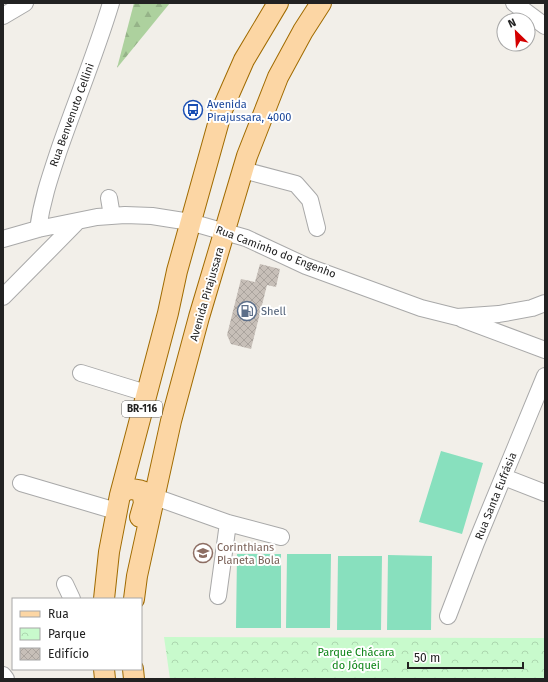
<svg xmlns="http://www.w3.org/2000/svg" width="548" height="682" font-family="'Fira Sans',sans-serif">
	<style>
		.forest { fill: url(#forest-firs) }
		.park { fill: url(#park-crowns) }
		.pitch { fill: #88e0be }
		.building { fill: url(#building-cross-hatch) }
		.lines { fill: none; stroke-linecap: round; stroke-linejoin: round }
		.minor-casing { stroke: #a9a9a9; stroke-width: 18 }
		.major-casing { stroke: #a06b00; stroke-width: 22 }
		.minor { stroke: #fff; stroke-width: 16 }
		.major { stroke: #fcd6a4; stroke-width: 20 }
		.labels { text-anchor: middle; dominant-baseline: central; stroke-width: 4; stroke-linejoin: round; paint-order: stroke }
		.shield { fill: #fff; stroke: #646464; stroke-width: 1 }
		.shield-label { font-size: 10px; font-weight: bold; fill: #222 }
		.transit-label { font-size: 11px; fill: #164399; stroke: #fff; text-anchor: start }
		.street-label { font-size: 11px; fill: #222; stroke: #fff }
		.service-label { font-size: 11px; fill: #4e5e75; stroke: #fff; text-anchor: start }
		.education-label { font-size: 11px; fill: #785e54; stroke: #fff; text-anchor: start }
		.park-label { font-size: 11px; fill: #0c8416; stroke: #fff }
	</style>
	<defs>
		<pattern id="forest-firs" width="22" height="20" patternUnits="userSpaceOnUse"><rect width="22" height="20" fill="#add19e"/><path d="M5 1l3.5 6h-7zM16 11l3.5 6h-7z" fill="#95b388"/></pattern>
		<pattern id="park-crowns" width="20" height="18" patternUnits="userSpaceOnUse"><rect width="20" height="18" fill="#c8facc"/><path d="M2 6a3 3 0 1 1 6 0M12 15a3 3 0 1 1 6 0" fill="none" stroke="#acd6af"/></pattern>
		<pattern id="building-cross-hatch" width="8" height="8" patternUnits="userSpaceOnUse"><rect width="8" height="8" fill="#c7bfb8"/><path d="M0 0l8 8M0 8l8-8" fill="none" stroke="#aba49e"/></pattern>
	</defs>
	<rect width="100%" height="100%" fill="#f2efe9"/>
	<path class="forest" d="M134 3H170L117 68Z"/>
	<path class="park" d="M164 637 545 638V679H170Z"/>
	<path class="pitch" d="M441 451 483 463 462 534 419 522Z
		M237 554H281V628H236Z
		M287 554H331L330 628H286Z
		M388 555 432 556 431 630H387Z
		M338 556H382L381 630H337Z"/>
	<path class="building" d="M260 264 280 269 276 287 267 285 251 349 231 344 227 335 241 279 255 282Z"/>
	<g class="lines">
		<g class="minor-casing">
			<path id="minor" d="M514 3 545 26
				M3 16 25 3
				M243 170 296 184 310 200 317 228
				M109 198 112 216
				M38 229C42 200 50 177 59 150 76 101 96 53 111 3
				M3 239 38 229 97 217 125 215 152 216 190 222 246 238 306 266 421 308 457 317 499 314 532 308 545 303
				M3 297 78 221
				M462 319 545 350
				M81 373 146 393
				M504 477 545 493
				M21 483 116 511
				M155 497 228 523 281 537
				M65 584 72 599
				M218 596 228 523
				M448 616 476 543 545 376
				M3 675 6 679"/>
		</g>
		<g class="major-casing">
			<path id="major" d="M120 495C128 487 132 489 142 491L144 503 140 517
				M104 599 109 552 120 495 168 313 177 271 222 110 244 60 278 3
				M134 599 137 576 171 421 199 317 247 156 278 77 303 31 321 3
				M104 669 105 679
				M133 669 134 679"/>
		</g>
		<use href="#minor" class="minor"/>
		<use href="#major" class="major"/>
	</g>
	<defs>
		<g id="bus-ring" transform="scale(1)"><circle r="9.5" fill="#fff" stroke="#1a4fb4" stroke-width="1.5"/><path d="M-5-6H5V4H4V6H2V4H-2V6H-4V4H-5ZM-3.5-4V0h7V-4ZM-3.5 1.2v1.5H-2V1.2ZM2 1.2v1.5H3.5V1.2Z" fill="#1a4fb4"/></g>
		<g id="fuel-ring" transform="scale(1)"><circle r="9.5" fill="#fff" stroke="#5c6f8a" stroke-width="1.5"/><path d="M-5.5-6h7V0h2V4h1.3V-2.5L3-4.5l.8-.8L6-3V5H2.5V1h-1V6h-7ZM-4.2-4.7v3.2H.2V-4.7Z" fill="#5c6f8a"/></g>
		<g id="school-ring" transform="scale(1)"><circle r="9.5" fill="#fff" stroke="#8d6e63" stroke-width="1.5"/><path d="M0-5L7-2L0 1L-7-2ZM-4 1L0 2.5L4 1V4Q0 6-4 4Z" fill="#8d6e63"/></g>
	</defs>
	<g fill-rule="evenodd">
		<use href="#bus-ring" x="193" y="110"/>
		<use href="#fuel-ring" x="247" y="311"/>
		<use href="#school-ring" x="203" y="553"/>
	</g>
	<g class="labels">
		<rect class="shield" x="122" y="401" width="40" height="16" rx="3"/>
		<g class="shield-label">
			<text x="142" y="409">BR-116</text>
		</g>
		<g class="transit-label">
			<text x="207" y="104">Avenida<tspan x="207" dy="13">Pirajussara, 4000</tspan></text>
		</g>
		<g class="street-label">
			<text transform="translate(72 115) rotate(-70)">Rua Benvenuto Cellini</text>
			<text transform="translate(276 252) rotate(21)">Rua Caminho do Engenho</text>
			<text transform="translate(207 294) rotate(-74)">Avenida Pirajussara</text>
			<text transform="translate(496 496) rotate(-68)">Rua Santa Eufrásia</text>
		</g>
		<g class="service-label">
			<text x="261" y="311">Shell</text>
		</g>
		<g class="education-label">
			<text x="217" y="547">Corinthians<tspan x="217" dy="13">Planeta Bola</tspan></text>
		</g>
		<g class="park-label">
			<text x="356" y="652">Parque Chácara<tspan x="356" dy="13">do Jóquei</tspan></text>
		</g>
	</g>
	<rect width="548" height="682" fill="none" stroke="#222222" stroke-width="8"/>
	<rect x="12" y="598" width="130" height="72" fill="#ffffff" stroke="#a7a7a7"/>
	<rect x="20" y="611" width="20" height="6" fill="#fcd6a4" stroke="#a7a7a7"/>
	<text x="48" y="618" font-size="12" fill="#222222">Rua</text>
	<rect x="20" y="628" width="20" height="12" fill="url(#park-crowns)" stroke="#a7a7a7"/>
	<text x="48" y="638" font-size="12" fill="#222222">Parque</text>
	<rect x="20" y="648" width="20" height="12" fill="url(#building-cross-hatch)" stroke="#a7a7a7"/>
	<text x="48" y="658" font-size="12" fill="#222222">Edifício</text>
	<g transform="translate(516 32) rotate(335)"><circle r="19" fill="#ffffff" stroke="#a7a7a7"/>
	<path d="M0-3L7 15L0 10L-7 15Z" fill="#d40000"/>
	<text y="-6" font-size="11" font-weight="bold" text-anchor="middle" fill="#222222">N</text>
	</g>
	<path d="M408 662v6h115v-6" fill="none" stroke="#222222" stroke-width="2"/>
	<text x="414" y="662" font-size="12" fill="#222222" stroke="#ffffff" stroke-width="3" paint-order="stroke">50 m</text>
</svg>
